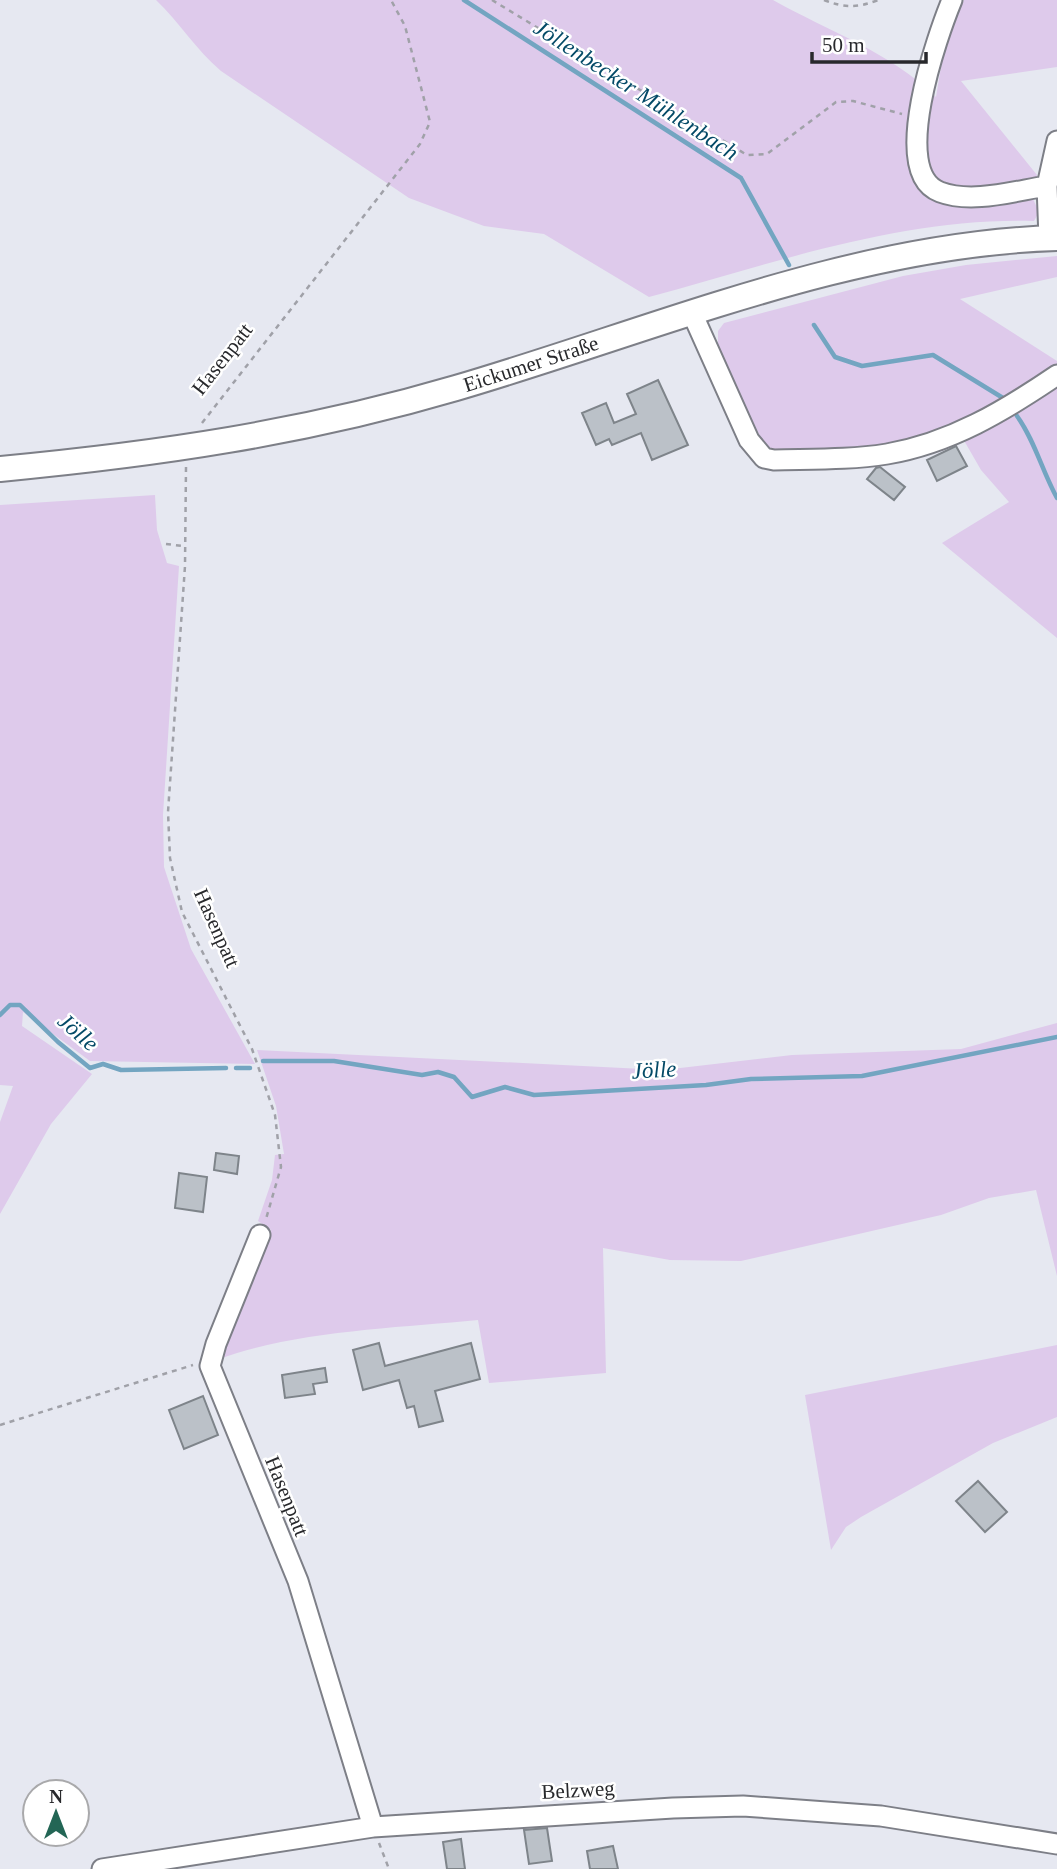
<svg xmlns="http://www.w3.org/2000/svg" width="1057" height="1869" font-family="'Times New Roman',serif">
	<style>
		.green { fill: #decaeb }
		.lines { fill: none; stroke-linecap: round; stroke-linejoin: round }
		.stream { stroke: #73a5c1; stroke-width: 4.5 }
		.building { fill: #bbc1c8; stroke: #7e848a; stroke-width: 2 }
		.minor-casing { stroke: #7d7f87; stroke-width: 23 }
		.major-casing { stroke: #7d7f87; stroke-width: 28 }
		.path { stroke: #a0a1a8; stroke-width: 2.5; stroke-dasharray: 5 5; stroke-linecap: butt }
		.minor { stroke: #fff; stroke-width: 19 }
		.major { stroke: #fff; stroke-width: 24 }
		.labels { text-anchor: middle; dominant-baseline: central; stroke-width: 5; stroke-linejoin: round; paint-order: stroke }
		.street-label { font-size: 21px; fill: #28292c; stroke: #fff }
		.water-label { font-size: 23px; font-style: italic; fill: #044a67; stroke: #fff }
	</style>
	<rect width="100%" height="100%" fill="#e6e8f1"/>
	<path class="green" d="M156 0H773C828 31 890 52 936 97L944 49 964 0H1057V67L961 81 1037 175 1033 199 1039 212 1034 221C903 217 774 263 649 297L544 234 484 226 409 198 221 71C196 50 180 23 156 0Z
		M1057 256V277L960 299 1057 361V367L978 419 876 449 767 451 718 349V331L724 323 903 276 966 265Z
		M1057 381V638L942 543 1009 502 981 470 962 437Z
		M155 495 157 530 167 563 179 566 163 815 164 867 191 949 255 1064 90 1061 23 1012 22 1026 92 1074 51 1124 0 1214V1122L13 1086 0 1085V505Z
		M1057 1023V1276L1036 1190 989 1198 941 1215 741 1261 670 1260 603 1248 606 1373 489 1383 478 1320C397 1328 295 1331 219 1359L263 1243 271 1230 258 1221 272 1180 275 1155 284 1154 276 1106 257 1050 663 1070 792 1055 961 1049Z
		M1057 1345V1417L993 1443 861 1517 846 1527 831 1550 805 1395Z"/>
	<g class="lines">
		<path class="stream" d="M464 0 741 178 789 265
			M814 325 835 357 862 366 933 355 1003 398
			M1017 416C1035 441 1042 471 1057 498
			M0 1015 10 1005H20L58 1042 90 1068 103 1064 121 1070 226 1068
			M263 1061H334L422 1075 438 1072 454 1077 472 1097 505 1087 534 1095 706 1085 751 1079 862 1076 1057 1037
			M236 1068H250"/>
	</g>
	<path class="building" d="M658 380 688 445 652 460 641 433 612 445 609 439 596 445 582 413 606 403 614 423 636 414 627 394Z
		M956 446 967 466 937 481 927 460Z
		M880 467 905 487 894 500 867 479 876 468Z
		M216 1153 239 1156 237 1174 214 1170Z
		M179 1173 207 1177 203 1212 175 1208Z
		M379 1343 385 1366 471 1343 480 1379 435 1391 443 1421 419 1427 414 1406 407 1408 399 1380 363 1390 353 1350Z
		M325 1368 327 1382 313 1384 315 1394 285 1398 282 1375Z
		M203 1396 218 1435 184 1449 169 1410Z
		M978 1481 1007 1512 985 1532 956 1501Z
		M547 1828 552 1861 529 1864 524 1830Z
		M461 1839 465 1869H447L443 1842Z
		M613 1846 618 1869H590L587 1851Z"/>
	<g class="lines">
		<g class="minor-casing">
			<path id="minor" d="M952 0C938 34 888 173 940 192 972 204 1014 191 1047 186
				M1049 238 1047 186 1057 141
				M692 313 749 440 764 458 774 460C812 459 850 460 887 454 951 443 1004 411 1057 375
				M260 1235 216 1344 210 1366 298 1581 373 1827
				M102 1869 373 1827 673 1808 743 1806 881 1816 1057 1844"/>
		</g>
		<g class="major-casing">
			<path id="major" d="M0 469C158 454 303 433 456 388 651 331 851 244 1057 238"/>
		</g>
		<path class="path" d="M492 0 747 155 767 154 836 102 853 101 902 114
			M824 0C844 8 858 8 878 0
			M202 423 420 144 430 122 405 26 391 0
			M186 467 185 566 168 812 170 858 182 912 252 1049 275 1115 281 1167 266 1219
			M166 544 183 546
			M0 1425 193 1365
			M379 1843 389 1869"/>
		<use href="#minor" class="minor"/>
		<use href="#major" class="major"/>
	</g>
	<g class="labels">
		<g class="street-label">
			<text transform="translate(222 359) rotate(-52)">Hasenpatt</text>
			<text transform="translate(531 364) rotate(-18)">Eickumer Straße</text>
			<text transform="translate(217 928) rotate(66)">Hasenpatt</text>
			<text transform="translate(287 1496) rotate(68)">Hasenpatt</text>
			<text transform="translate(578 1790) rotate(-3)">Belzweg</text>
		</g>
		<g class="water-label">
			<text transform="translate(636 90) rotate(33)">Jöllenbecker Mühlenbach</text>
			<text transform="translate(78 1032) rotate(41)">Jölle</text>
			<text transform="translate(654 1070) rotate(-3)">Jölle</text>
		</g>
	</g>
	<g transform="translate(56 1813)"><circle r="33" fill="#ffffff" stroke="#a9a9ab" stroke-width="2"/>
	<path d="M0-5L12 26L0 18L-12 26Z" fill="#236655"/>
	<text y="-10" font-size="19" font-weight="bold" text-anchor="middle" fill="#28292c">N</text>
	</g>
	<path d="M812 52v10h114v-10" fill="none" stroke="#28292c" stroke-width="3.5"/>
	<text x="822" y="52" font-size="21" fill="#28292c" stroke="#ffffff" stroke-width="5" paint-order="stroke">50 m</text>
</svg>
